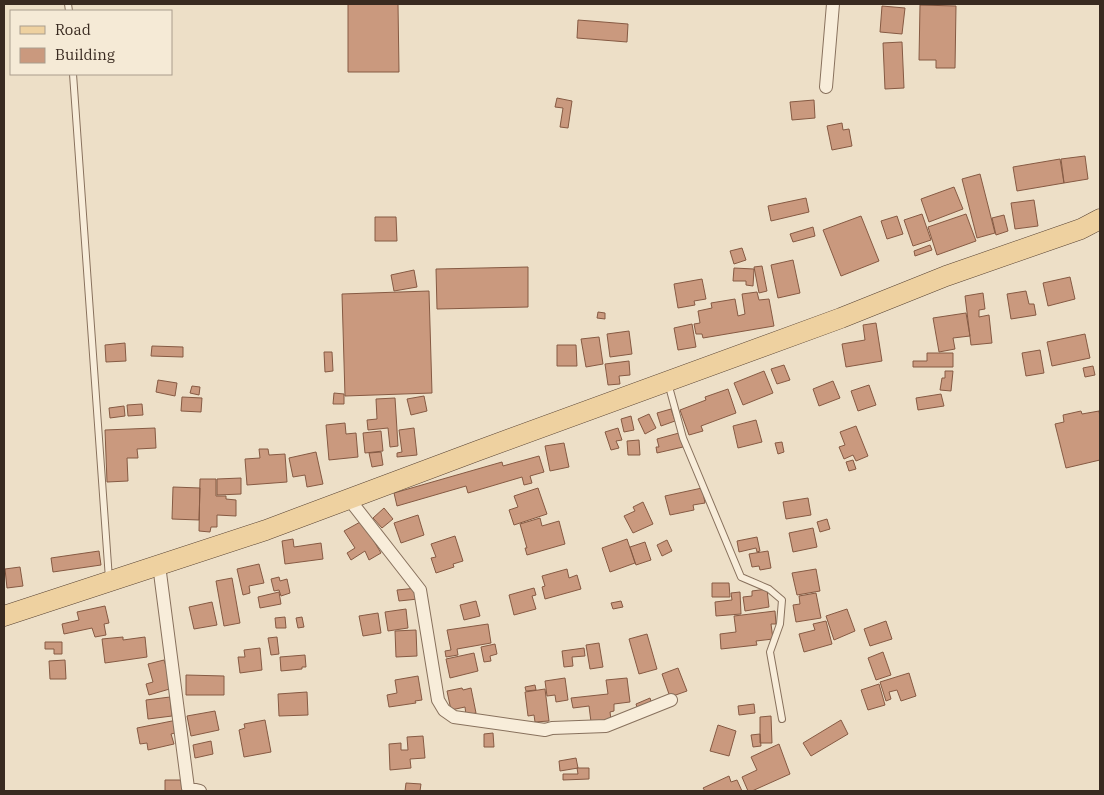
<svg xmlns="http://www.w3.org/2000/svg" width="1104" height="795" font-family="'IBM Plex Serif',serif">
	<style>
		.building { fill: #ca997e; stroke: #865a43 }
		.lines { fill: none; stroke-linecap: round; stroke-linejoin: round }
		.service-casing { stroke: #88715d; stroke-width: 8 }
		.minor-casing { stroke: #88715d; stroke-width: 14 }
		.primary-casing { stroke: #564031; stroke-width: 21 }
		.service { stroke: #f8edda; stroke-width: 6 }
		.minor { stroke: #f8edda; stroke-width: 12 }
		.primary { stroke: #eed1a0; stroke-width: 20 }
	</style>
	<rect width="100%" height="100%" fill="#eddfc7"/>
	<path class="building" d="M348 4H398L399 72H348Z
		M920 5 956 6 955 68H936V60H919Z
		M882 6 905 8 902 34 880 32Z
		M578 20 628 24 627 42 577 38Z
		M902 42 904 88 885 89 883 43Z
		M557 98 572 101 568 128 560 127 563 108 555 107Z
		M814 100 815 118 792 120 790 102Z
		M842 123 843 130 849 129 852 146 832 150 827 126Z
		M1085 156 1088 179 1064 183 1061 159Z
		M1060 159 1064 183 1017 191 1013 167Z
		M980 174 995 233 977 238 962 179Z
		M954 187 963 209 929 222 921 199Z
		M806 198 809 212 771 221 768 206Z
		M1034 200 1038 226 1015 229 1011 203Z
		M922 214 931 240 913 246 904 220Z
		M966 214 976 241 937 255 928 227Z
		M1004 215 1008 231 996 235 992 218Z
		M861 216 879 261 841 276 823 230Z
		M897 216 903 234 887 239 881 221Z
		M375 217H396L397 241H375Z
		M813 227 815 236 793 242 790 234Z
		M930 245 932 250 915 256 914 251Z
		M742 248 746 260 734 264 730 251Z
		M793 260 800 293 778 298 771 265Z
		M762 266 767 291 759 293 754 267Z
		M528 267V307L437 309 436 269Z
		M734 268 754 269 753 286 746 285V281H733Z
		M414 270 417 287 394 291 391 275Z
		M1070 277 1075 299 1048 306 1043 283Z
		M702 279 706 299 694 301 695 305 678 308 674 284Z
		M429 291 432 393 345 396 342 294Z
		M1026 291 1029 304H1034L1036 315 1011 319 1007 294Z
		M757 292 759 300 769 299 774 326 703 338 702 334H696L694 324 700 323 698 311 712 308 711 303 735 299 738 316 745 314 742 294Z
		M983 293 985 309 979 310V317L989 315 992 343 971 345 965 296Z
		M598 312 605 313V319L597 318Z
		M966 313 970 336 953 338 955 349 939 352 933 318Z
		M876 323 882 361 846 367 842 344 865 340 863 325Z
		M692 324 696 347 678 350 674 328Z
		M629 331 632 354 610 357 607 334Z
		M1085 334 1090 358 1052 366 1047 342Z
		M599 337 603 364 586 367 581 339Z
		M125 343 126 361 106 362 105 345Z
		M557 345H576L577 366H557Z
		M152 346 183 347V357L151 356Z
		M1040 350 1044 373 1026 376 1022 353Z
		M324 352H332L333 371 325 372Z
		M927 353H953V367H913V361H927Z
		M629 361 630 375 619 376 620 384 608 385 605 364Z
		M784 365 790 380 777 384 771 369Z
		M1093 366 1095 375 1085 377 1083 368Z
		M764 371 773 393 743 405 734 383Z
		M945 371H953L951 391 940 390 942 378H945Z
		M158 380 177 383 175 396 156 392Z
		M833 381 840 398 819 406 813 389Z
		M869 385 876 405 858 411 851 391Z
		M192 386 200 387 199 395 190 393Z
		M728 389 736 413 701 426 703 431 689 435 680 410 706 400 705 397Z
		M334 393 344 394V404H333Z
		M941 394 944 406 918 410 916 398Z
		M424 396 427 411 411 415 407 399Z
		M182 397 202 398 201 412 181 411Z
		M395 398 398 446 390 447 388 428 368 430 367 420 377 419 376 399Z
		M142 404 143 415 128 416 127 405Z
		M124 406 125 416 110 418 109 408Z
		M671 409 675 421 661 426 657 413Z
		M1081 411 1082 414 1099 411 1100 417V460L1066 468 1055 424 1064 422 1063 415Z
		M649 414 656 428 645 434 638 419Z
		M631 416 634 430 624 432 621 419Z
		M756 420 762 442 738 448 733 426Z
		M345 423 346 434 356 433 358 457 329 460 326 425Z
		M856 426 868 456 856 461 853 455 844 459 839 447 845 445 840 432Z
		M155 428 156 448 137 449 138 458H127L128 481 107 482 105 430Z
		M414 428 417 455 397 457V453L402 452 399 430Z
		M618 428 622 440 616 441 619 448 611 450 605 432Z
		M381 431 383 451 365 453 363 433Z
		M679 433 683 447 657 453 656 447H659L657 439Z
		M639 440 640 455H628L627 441Z
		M782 442 784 452 778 454 775 443Z
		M564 443 569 467 550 471 545 446Z
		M259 449H268L269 455 285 454 287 482 247 485 245 459 260 458Z
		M316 452 323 484 307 487 305 475 293 477 289 458Z
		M381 452 383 465 372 467 369 453Z
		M539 456 544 472 530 476 532 483 524 485 522 477 468 493 466 486 397 506 394 493 502 462 503 466Z
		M853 460 856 469 849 471 846 462Z
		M241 478V494L217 495V479Z
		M200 479H216V496H226V499L236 500V516L217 515V527H211L210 532 199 531Z
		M173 487 200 488 199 520 172 519Z
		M538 488 547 514 514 525 509 510 518 507 514 496Z
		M702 488 705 503 693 505 694 510 670 515 665 496Z
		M808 498 811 515 786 519 783 502Z
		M643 502 653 524 633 533 624 516 635 511 633 507Z
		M384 508 393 519 382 528 373 518Z
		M418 515 424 535 401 543 394 523Z
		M540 518 542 526 559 521 565 544 527 555 525 548H527L520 524Z
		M827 519 830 529 820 532 817 522Z
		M362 521 381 553 369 560 365 551 351 560 347 553 355 548 344 531Z
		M813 528 817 547 793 552 789 533Z
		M455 536 463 561 453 564 454 567 436 573 431 558 436 557 431 544Z
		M757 537 760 551 757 552 756 548 739 552 737 541Z
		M293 539 294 547 321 543 323 559 285 564 282 541Z
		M627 539 635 563 610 572 602 548Z
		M667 540 672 551 662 556 657 545Z
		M645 542 651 560 636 565 630 547Z
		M99 551 101 565 53 572 51 558Z
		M768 551 771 568 760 570 759 566 752 567 749 554Z
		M259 564 264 583 249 586 250 593 243 595 237 569Z
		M20 567 23 586 7 588 5 569Z
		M567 569 569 578 577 575 581 589 545 599 542 587 545 586 542 576Z
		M816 569 820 591 797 595 792 573Z
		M279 577 280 581 287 579 290 593 281 596 279 590 274 591 271 579Z
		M232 578 240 623 224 626 216 581Z
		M712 583H729L730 597H712Z
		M417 588 418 599 399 601 397 590Z
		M534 588 536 595 532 596 536 609 514 615 509 595Z
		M767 589 769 607 745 611 743 597 752 596V591Z
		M279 592 281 604 260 608 258 597Z
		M740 592 741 614 716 616 715 602 732 600 731 593Z
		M816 593 821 618 796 622 793 605 800 604 799 596Z
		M476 601 480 616 464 620 460 605Z
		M621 601 623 607 613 609 611 603Z
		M212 602 217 625 194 629 189 607Z
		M105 606 109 623 104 624 106 635 95 637 92 628 64 634 62 624 79 620 77 612Z
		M406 609 408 628 388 631 385 612Z
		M847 609 855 631 834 640 826 616Z
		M775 611 776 624H771L773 639 756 641 757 645 721 649 720 634 736 632 734 616Z
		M378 613 381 633 363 636 359 616Z
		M285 617 286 628H276L275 618Z
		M302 617 304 627 298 628 296 618Z
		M826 621 832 644 804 652 799 634 815 630 813 624Z
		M886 621 892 639 870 646 864 629Z
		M488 624 491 643 457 649 458 655 446 657 445 651 451 650 447 630Z
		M416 630 417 656 396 657 395 631Z
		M647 634 657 669 639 674 629 639Z
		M123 637V640L145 637 147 657 105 663 102 639Z
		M277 637 279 654 271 655 268 638Z
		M45 642H62V654H54V649H45Z
		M599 643 603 667 590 669 586 645Z
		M495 644 497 654 490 656 491 661 484 662 481 647Z
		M260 648 262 670 240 673 238 657H245L244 650Z
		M584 648 585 656 572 657 573 666 564 667 562 651Z
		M883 652 891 675 876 680 868 658Z
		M474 653 478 671 450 678 446 659Z
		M305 655 306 667H302V669L281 671 280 657Z
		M65 660 66 679H50L49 661Z
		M164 660 173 688 149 695 146 684 153 682 148 664Z
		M678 668 687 691 670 697 662 674Z
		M909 673 916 696 901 701 897 690 889 692 891 699 886 701 880 682Z
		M186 675 224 676V695H186Z
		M418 676 422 700 415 701 416 703 389 707 387 695 397 693 395 680Z
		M565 678 568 700 556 702 555 695 547 696 545 681Z
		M627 678 630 702 614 704V711L610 712 611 720 591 722 589 706 573 708 571 698 608 694 606 680Z
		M879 684 885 705 868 710 861 690Z
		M535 685 536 690 526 691 525 687Z
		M462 688 463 690 471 688 476 713 466 715 465 707 451 710 447 691Z
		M545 689 549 721 535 722 534 715 528 716 525 692Z
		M307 692 308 715 279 716 278 694Z
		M170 697 172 716 148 719 146 700Z
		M650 698 653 707 639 713 636 704Z
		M754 704 755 713 739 715 738 706Z
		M215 711 219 730 191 736 187 716Z
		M771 716 772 743H760V717Z
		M177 720 179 732 171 734 174 744 148 750 147 743 140 744 137 728Z
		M265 720 271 752 244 757 239 730 245 728 244 724Z
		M841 720 848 734 811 756 803 743Z
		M718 725 736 731 729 756 710 751Z
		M493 733 494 747H484V734Z
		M760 734 761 746 753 747 751 735Z
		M423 736 425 758 410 759 411 768 390 770 389 744 401 743V750H408L407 737Z
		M211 741 213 754 195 758 193 745Z
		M779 744 790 774 752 791H748L742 777 757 770 751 757Z
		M576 758 578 768 560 771 559 761Z
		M577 768H589V779L563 780V774H578Z
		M729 776 731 782 737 780 742 791H705L703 788Z
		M165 780H185V791H165Z
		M406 783 421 784 420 791H405Z"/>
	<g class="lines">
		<g class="service-casing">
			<path id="service" d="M68 4 69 11
				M73 74 109 579
				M668 383 683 438 741 577 769 589 782 600 780 624 770 652 782 719"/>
		</g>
		<g class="minor-casing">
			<path id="minor" d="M826 87 833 4
				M349 499 420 590 438 700 444 710 454 717 545 730 552 728 606 726 671 700
				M159 565 188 788 200 791"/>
		</g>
		<g class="primary-casing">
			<path id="primary" d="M4 616 266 530 477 451 841 318 946 276 1081 229 1100 219"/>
		</g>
		<use href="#service" class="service"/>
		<use href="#minor" class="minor"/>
		<use href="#primary" class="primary"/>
	</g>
	<rect width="1104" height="795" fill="none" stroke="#392a20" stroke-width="10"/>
	<rect x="10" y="10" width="162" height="65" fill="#f5ead6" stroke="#aa9d8d"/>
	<rect x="20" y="26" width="25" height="8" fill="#eed1a0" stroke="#aa9d8d"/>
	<text x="55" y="35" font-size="15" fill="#392a20">Road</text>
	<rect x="20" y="48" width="25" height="15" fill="#ca997e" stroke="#aa9d8d"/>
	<text x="55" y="60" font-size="15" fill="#392a20">Building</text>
</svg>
